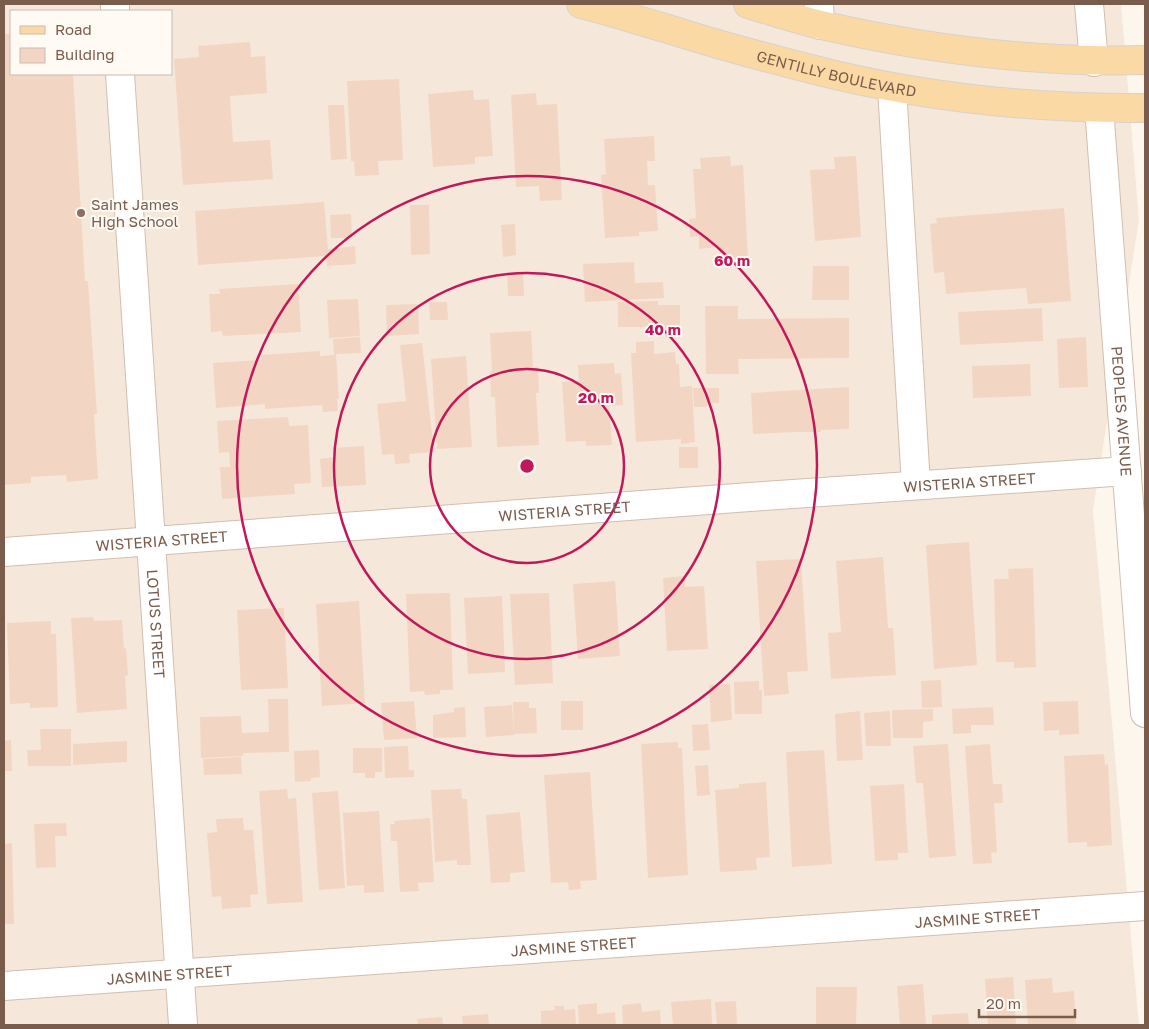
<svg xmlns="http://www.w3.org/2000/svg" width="1149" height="1029" font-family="'Golos Text',sans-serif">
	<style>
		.residential { fill: #f5e8da; fill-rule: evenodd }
		.building { fill: #f3d5c3 }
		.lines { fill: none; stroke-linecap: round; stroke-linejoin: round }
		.minor-casing { stroke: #d1beb0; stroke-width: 30 }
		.major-casing { stroke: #dad1cd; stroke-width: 30 }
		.minor { stroke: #fff; stroke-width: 28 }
		.major { stroke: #fbd9a5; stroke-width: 28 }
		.ring { fill: none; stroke: #c2185b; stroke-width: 2.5 }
		.education-dot { fill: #8d6e63; stroke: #fffaf3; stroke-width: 2 }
		.labels { text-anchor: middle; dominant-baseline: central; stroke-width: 4; stroke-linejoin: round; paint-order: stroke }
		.street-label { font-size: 15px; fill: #7a5c4d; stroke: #fffaf3 }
		.education-label { font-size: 15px; fill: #785e54; stroke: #fffaf3; text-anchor: start }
		.centre { fill: #c2185b; stroke: #fffaf3; stroke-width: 2.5 }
		.ring-label { font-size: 15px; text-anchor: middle; font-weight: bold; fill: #c2185b; stroke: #fffaf3; stroke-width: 4; stroke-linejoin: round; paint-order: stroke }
	</style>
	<rect width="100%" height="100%" fill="#fdf6ec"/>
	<path class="residential" d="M4 4H1121L1139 220 1093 510 1139 1025H4ZM11 11H171V74H11Z"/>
	<path class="building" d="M4 34H11V74H73L85 281H88L97 414H94L98 479 67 482 66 475 31 477V483L4 485Z
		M250 42 251 57 265 56 267 93 230 96 233 142 270 140 273 179 183 185 174 59 199 57 198 46Z
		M399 79 403 160 378 161 379 175 355 176 354 161H351L347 81Z
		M473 90 474 100 489 99 493 156 475 157V164L433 167 428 94Z
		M536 93 537 105 557 104 562 200 540 201 539 186 516 187 511 95Z
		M328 105H344L347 159 331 160Z
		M654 136 655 161H647L648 185H655L658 231 639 232V236L605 238 601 175 606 174 604 139Z
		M730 156 731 166 743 165 748 259 720 260 719 247 699 249V236L690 237 689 219 696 218 693 169H701L700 158Z
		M856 156 861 237 815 241 810 170 835 169 834 157Z
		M324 202 328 249 355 246 356 264 327 266 326 256 198 265 195 211Z
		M410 205H429L430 254 411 255Z
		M1064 208 1071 301 1028 304 1026 288 946 294 944 272 934 273 930 224 937 223 936 218Z
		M351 214 352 238H331L330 215Z
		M515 224 516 255 503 257 501 225Z
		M634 262 635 283 663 282 664 298 585 302 583 264Z
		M813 266H849V300H812Z
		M523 272 524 296H508L507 273Z
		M298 284 301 332 223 336 222 331 211 332 209 294H220L219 289Z
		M358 299 360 336 329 338 327 300Z
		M658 301V305H680V337H665V327H618V302Z
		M429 302H447L448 320H430Z
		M418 304 419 334 387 336 386 305Z
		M705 306H738V319L849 318V358L738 359 739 374H706Z
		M1042 308 1043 341 960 345 958 312Z
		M531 331 533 368 538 367 539 393H536L539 445 497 447 495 397H491L490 371H492L490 333Z
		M360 337 361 353 336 354 339 399H337L338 411 323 412 322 405 265 409V404L216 408 213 363 261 360V355L320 351V356L334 355 333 339Z
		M1086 337 1088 387 1059 388 1057 339Z
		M654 341V354L675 352 676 364H679L680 387 692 386 695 442 681 444V439L636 442 631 353H636V342Z
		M422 343 434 452 409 454 410 463 395 464 394 454 382 455 377 404 406 401 400 345Z
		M466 356 472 447 437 449 431 359Z
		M614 363 615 374 621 373 623 405 609 406 612 445 586 446V441L566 442 562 382 579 381 578 365Z
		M1030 364 1031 396 973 398 972 366Z
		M849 387V429L821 430V432H796L753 434 751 393Z
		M693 388H719V403H707V407H694Z
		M288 417 289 426 308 425 311 483 294 484 295 494 222 499 220 467H230L229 452 219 453 217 421Z
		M364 446 366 485 322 487 320 459 335 457 334 448Z
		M679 447H698V468H679Z
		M969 542 977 665 934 669 926 545Z
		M883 557 888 628H893L896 675 831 679 828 633 841 632 836 561Z
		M801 559 808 671 787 672 789 694 764 696 756 561Z
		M1033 568 1036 667 1014 668V662H996L994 579H1009L1008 569Z
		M685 576V587L704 586 708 649 667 651 663 578Z
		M615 581 620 656 578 659 573 584Z
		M450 593 453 690H440V694L425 695 424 691 410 692 406 594Z
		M549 593 553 683 515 685 510 594Z
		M502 596 505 672 468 674 464 598Z
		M359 601 365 703 322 706 316 604Z
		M284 608 288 688 241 690 237 610Z
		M93 617 94 621 122 620 124 649 126 648 128 675 125 676 127 709 77 713 71 618Z
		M51 621V634H56L58 707 30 708V703L10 704 7 623Z
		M941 680 942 707 922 708 921 681Z
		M759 681V690H762V714H735L734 682Z
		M730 684 732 720 711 722 709 685Z
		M268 699H288L289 752 243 753V756L201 758 200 717 241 716 242 733 269 732Z
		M414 701 417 738 384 740 381 703Z
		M561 701H583V730H561Z
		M1078 701 1079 734 1059 735V730L1044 731 1043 702Z
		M513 702H529V708H536L537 733 514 734Z
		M512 705 514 735 486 737 484 707Z
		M465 707 466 737 433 738V715L454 712V708Z
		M993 707 994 725H971V733L953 734 952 709Z
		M933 709V721L923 722V738H893L892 710Z
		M860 711 863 760 837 761 835 714Z
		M890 711 891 746H866L864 713Z
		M708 724 710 750 693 751 692 725Z
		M40 729H71V766H28L27 750H41Z
		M11 740 12 771H4V741Z
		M127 741V762L73 765V744Z
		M678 742V748H682L688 875 648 878 641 744Z
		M948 744 956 856 929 858 923 783H916L913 746Z
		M990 744 993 784H1002L1003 803H994L997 852 991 853 992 863 973 864 965 746Z
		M408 746 409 770H414V777L385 778 384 747Z
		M353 748H382V772H375V778H365V773H353Z
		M319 750 320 777 311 778V781L295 782 294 751Z
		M824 750 832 864 792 867 786 752Z
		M1104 754 1105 765 1108 764 1112 845 1087 847V842L1068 843 1064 756Z
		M241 757 242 774 204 775 203 759Z
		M708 765 710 795 697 796 695 766Z
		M590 772 597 880 580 881 581 889 569 890 568 882 551 883 544 775Z
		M766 782 770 857 756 858 757 870 720 872 715 790 739 788V784Z
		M904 784 908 853H898V860L875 861 870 786Z
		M287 789 288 799 296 798 303 902 267 904 259 791Z
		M461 789 462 799H467L471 865H457V860L435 862 431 790Z
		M338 791 345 888 319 890 312 793Z
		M379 811 384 892 364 893V885L347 886 343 813Z
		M520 812 525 872 510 873V882L491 883 486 815Z
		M243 818 244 830H253L258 894 250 895 251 907 222 909 221 896 212 897 207 833 217 832 216 819Z
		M430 818 434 882 418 883 419 891 400 892 397 841H391L390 824H395L394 821Z
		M66 823 67 836H55L56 867 36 868 34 824Z
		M12 843 14 924H4V844Z
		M1013 977 1016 1025H988L985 979Z
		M1052 978 1053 993 1074 991 1076 1025H1028L1025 980Z
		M923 984 926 1025H900L897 986Z
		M816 987H857L856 1025H816Z
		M711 999 712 1025H673L671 1002Z
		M736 1001 737 1025H717L715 1002Z
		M597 1003V1014L615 1012 616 1025H579L578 1005Z
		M641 1003 642 1012 660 1010 661 1025H623L622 1005Z
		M554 1006H564V1010L575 1009 576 1025H541V1011L555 1010Z
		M968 1013 969 1025H932V1015Z
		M488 1014 489 1025H463L462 1016Z
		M442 1017 443 1025H418L417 1019Z"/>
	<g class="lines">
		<g class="minor-casing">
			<g id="minor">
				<path d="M115 4V11"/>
				<path d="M819 4 820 25"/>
				<path d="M1089 4 1094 62"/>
				<path id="s1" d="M120 74 183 1025"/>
				<path d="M892 88 916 485"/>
				<path id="s2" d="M1099 108 1145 713"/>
				<path id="s3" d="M4 552 764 496 1127 471"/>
				<path id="s4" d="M4 986 1145 906"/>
			</g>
		</g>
		<g class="major-casing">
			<g id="major">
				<path id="s5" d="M581 4C609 11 637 20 665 28 712 43 759 56 807 68 918 97 1031 109 1145 108"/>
				<path d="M748 4C772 11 796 19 821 25 926 49 1037 63 1145 60"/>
			</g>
		</g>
		<use href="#minor" class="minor"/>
		<use href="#major" class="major"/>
	</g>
	<g class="ring">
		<circle cx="527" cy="466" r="97"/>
		<circle cx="527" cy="466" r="193"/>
		<circle cx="527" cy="466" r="290"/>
	</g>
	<circle class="education-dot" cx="81" cy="213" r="5"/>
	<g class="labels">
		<g class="street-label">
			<text stroke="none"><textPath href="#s5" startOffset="265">GENTILLY BOULEVARD</textPath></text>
			<text stroke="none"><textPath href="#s2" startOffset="304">PEOPLES AVENUE</textPath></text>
			<text stroke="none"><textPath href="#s3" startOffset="968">WISTERIA STREET</textPath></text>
			<text stroke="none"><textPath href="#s3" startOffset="562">WISTERIA STREET</textPath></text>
			<text stroke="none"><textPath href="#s3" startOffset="158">WISTERIA STREET</textPath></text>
			<text stroke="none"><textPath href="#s1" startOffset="551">LOTUS STREET</textPath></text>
			<text stroke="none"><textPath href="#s4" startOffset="976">JASMINE STREET</textPath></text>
			<text stroke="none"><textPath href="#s4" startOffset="571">JASMINE STREET</textPath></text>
			<text stroke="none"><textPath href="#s4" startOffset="166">JASMINE STREET</textPath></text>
		</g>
		<g class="education-label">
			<text x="91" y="204">Saint James<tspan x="91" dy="17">High School</tspan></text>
		</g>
	</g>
	<circle cx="527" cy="466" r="8" class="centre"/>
	<g class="ring-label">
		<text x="732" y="266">60 m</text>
		<text x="663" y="335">40 m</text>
		<text x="596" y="403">20 m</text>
	</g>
	<rect width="1149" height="1029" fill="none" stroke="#7a5c4d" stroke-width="10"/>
	<rect x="10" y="10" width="162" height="65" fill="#fffaf3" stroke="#cabbb1"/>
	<rect x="20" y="26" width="25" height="8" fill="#fbd9a5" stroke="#cabbb1"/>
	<text x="55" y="35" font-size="15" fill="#7a5c4d">Road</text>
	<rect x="20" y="48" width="25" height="15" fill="#f3d5c3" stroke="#cabbb1"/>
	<text x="55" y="60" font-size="15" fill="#7a5c4d">Building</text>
	<path d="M979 1009v8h96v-8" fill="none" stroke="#7a5c4d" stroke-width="2.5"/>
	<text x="986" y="1009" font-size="15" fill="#7a5c4d" stroke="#fffaf3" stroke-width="4" paint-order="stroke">20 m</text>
</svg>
